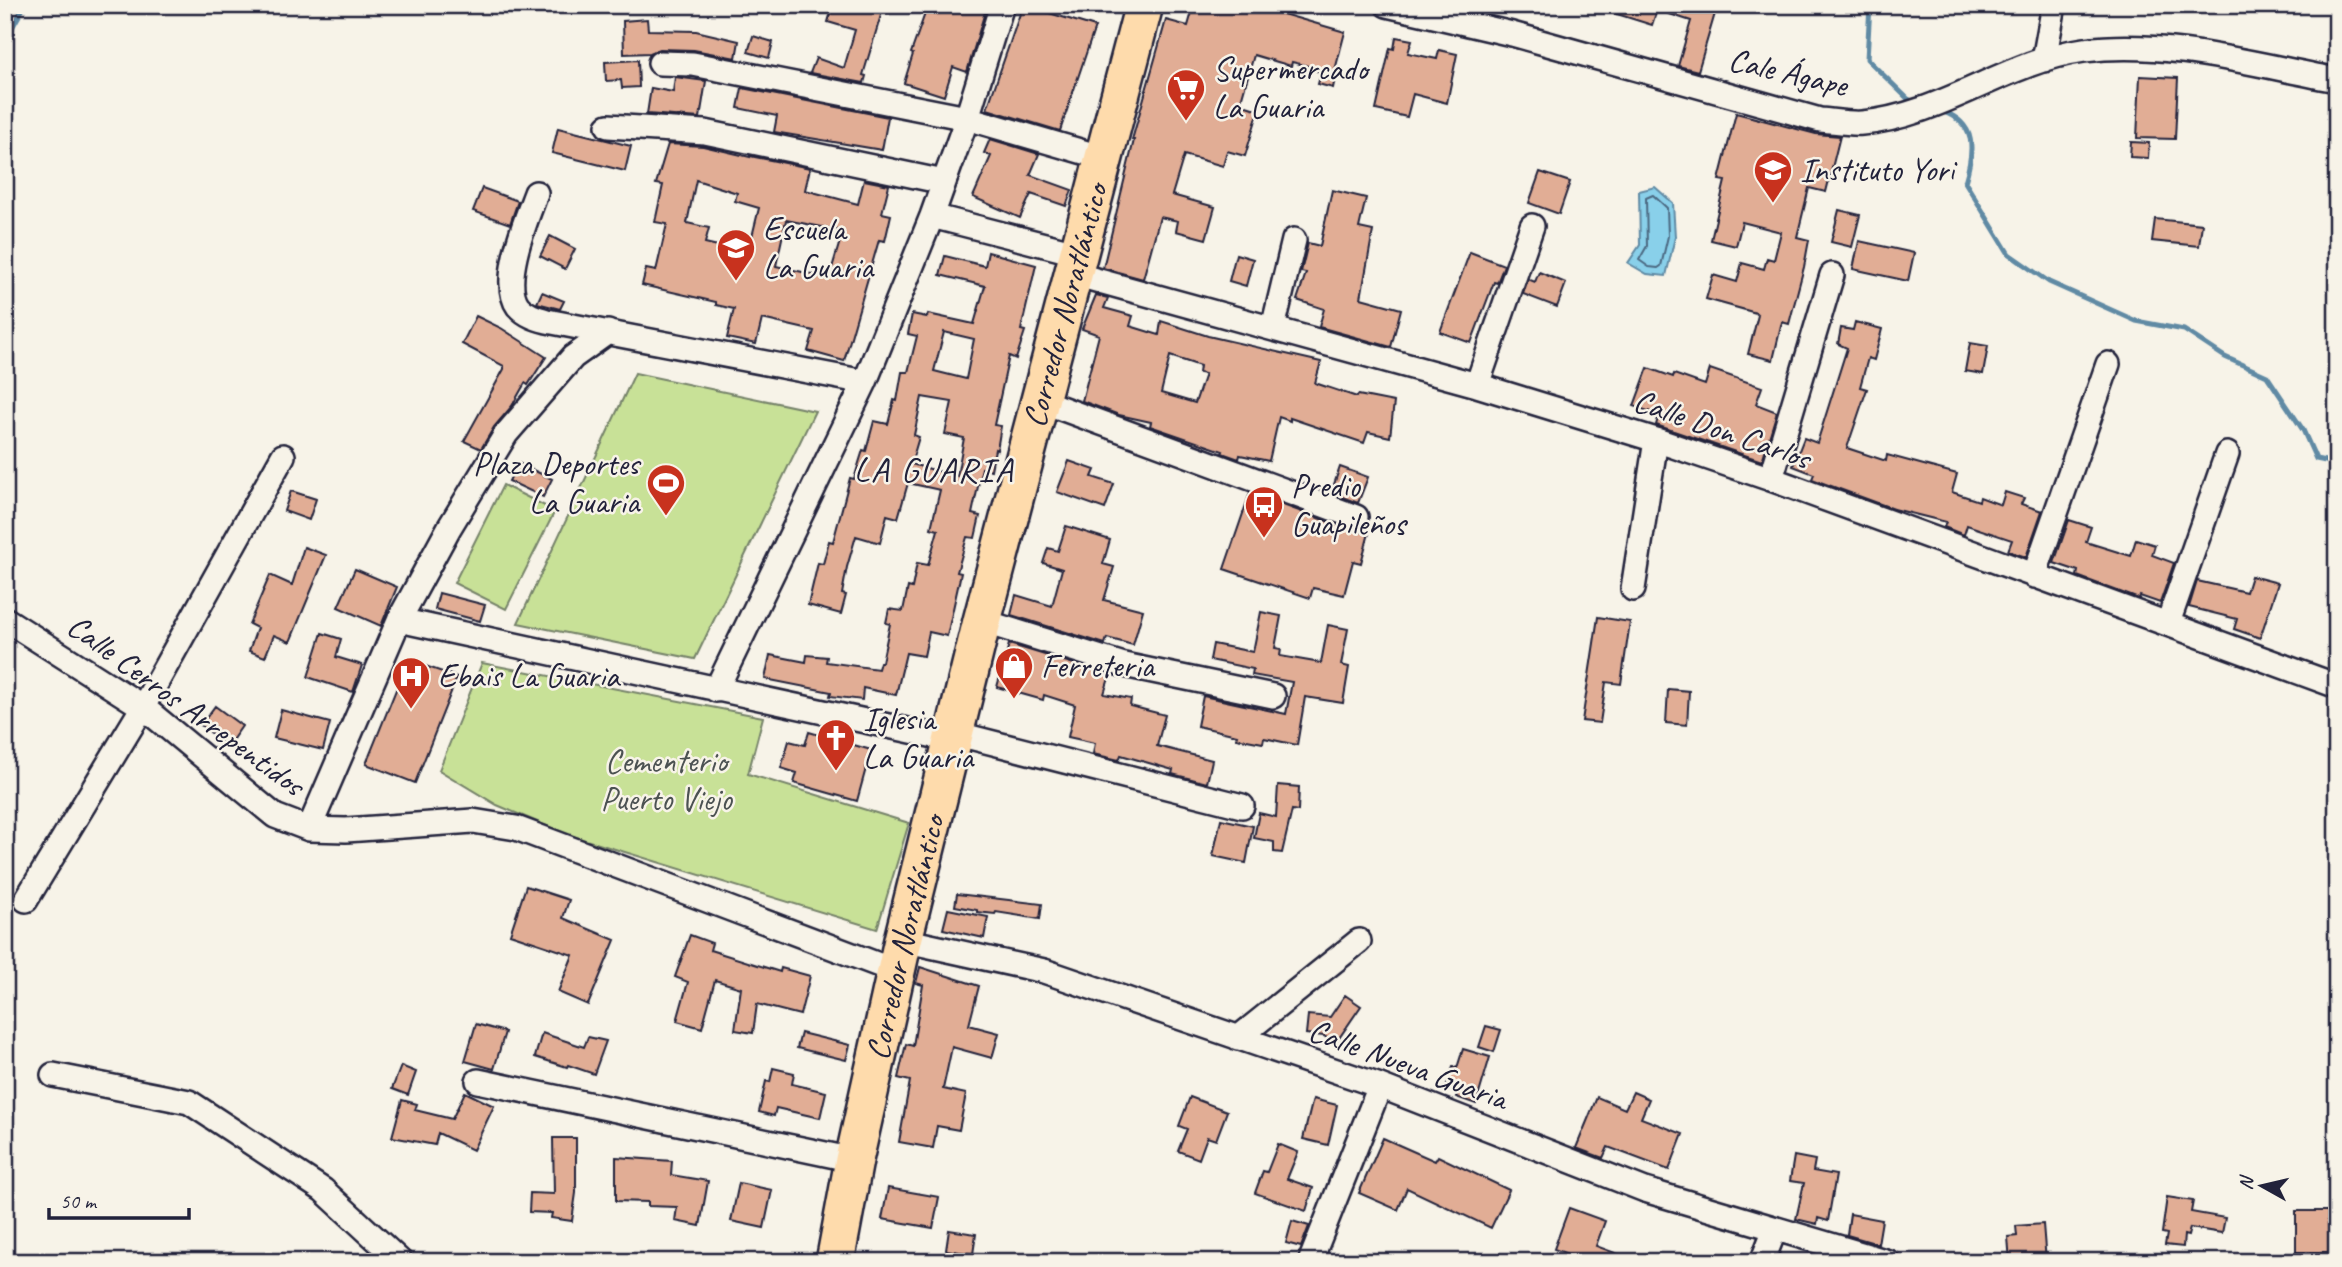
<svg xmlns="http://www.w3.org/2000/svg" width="2342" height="1267" font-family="Caveat,sans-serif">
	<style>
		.green { fill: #c8e197; stroke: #758269; stroke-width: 2 }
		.water { fill: #89d0ea; stroke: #608aa4; stroke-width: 2 }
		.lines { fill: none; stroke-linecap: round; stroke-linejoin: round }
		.shore { stroke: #4b6881; stroke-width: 2 }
		.stream { stroke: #608aa4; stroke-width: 5 }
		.building { fill: #e1ad95; stroke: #22223b; stroke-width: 2; fill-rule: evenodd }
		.minor-casing { stroke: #22223b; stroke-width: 28 }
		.trunk-casing { stroke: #22223b; stroke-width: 42 }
		.minor { stroke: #f7f3e8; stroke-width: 23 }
		.trunk { stroke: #fedbac; stroke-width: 37 }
		.labels { text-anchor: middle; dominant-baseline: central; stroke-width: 5; stroke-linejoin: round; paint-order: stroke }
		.poi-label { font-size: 33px; fill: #22223b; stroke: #f7f3e8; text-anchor: start }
		.street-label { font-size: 33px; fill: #22223b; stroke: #f7f3e8 }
		.park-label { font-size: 33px; fill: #4c5252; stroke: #f7f3e8 }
		.neighbourhood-label { font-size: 35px; letter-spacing: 2px; fill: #22223b; stroke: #f7f3e8 }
	</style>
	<rect width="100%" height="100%" fill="#f7f3e8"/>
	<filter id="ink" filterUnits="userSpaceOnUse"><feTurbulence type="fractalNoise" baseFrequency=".0143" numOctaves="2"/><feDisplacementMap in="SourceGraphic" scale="14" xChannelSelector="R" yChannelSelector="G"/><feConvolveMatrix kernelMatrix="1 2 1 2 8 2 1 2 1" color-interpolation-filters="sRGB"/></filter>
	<g filter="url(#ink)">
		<path class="green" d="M635 373 815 411 695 659 518 623Z
			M503 485 555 511 506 609 454 583Z
			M482 663 763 717 748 774 909 823 877 929 566 834 497 805 439 770Z"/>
		<path class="water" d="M1655 187 1673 203 1675 237 1666 276 1647 274 1628 263 1640 245 1639 191Z"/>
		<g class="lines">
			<path class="shore" d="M1653 195 1667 208 1668 236 1661 266 1658 268 1649 267 1639 260 1647 246 1646 198Z"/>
			<path class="stream" d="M1870 5 1867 59 1908 99 1915 102
				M5 40 25 5
				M1941 111C1978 123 1974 151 1965 182L2009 254 2049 282 2136 321 2184 330 2225 357 2267 376 2303 430 2316 459 2335 463 2337 459
				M2334 351 2337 370"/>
		</g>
		<path class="building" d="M833 5H884L863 75 866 76 864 83 810 73 816 58 844 68 855 30 828 22Z
			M928 5H987L967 72 953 67 944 96 904 83 913 54 911 53Z
			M1023 5 1095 27 1060 131 987 109Z
			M1194 5H1261L1269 8V10L1345 32 1334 74H1336L1333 88 1318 84 1321 73 1308 66 1292 62 1291 66 1254 55 1240 104 1259 110 1245 156 1227 151 1223 166 1184 155 1172 195 1215 207 1206 239 1176 231 1178 221 1160 217 1143 279 1103 268 1134 140H1132L1166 20 1188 26Z
			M1601 5H1702L1716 10 1698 71 1678 66 1691 21 1657 10 1652 25 1601 9Z
			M647 19 648 30 696 31 739 41 736 58 694 50 660 49 650 53 624 54 623 21Z
			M753 36 773 42 769 58 748 52Z
			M1396 37 1412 40 1408 53 1437 59 1439 50 1457 54 1447 103 1413 94 1407 117 1376 110 1390 48 1394 49Z
			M638 60 639 87 622 88 621 80 606 81 605 62Z
			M2140 76 2178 78 2175 139 2137 138Z
			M675 77 706 81 700 118 647 114 651 88 673 92Z
			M742 88 888 117 882 150 774 132 777 116 738 108Z
			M1736 113 1816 134 1840 136 1826 192 1809 188 1797 237 1809 240 1804 267 1789 324 1782 322 1773 360 1748 354 1758 315 1756 313 1706 299 1713 275 1737 282 1742 263 1764 269 1767 258 1774 260 1781 232 1742 222 1736 246 1711 240 1725 181 1719 180Z
			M558 128 631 146 625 171 552 153Z
			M990 139 1039 154 1030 175 1072 190 1066 206 1031 194 1020 218 973 197 991 156 984 153Z
			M2131 142 2149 143 2148 158 2130 157Z
			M668 144 703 146 750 157V156L810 168 805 190 858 204 864 180 889 185 882 213 891 215 885 241 879 240 844 361 808 351 814 331 762 319 756 344 727 338 734 309 716 305V302L642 285 646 269 656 271 667 224 655 222 663 185 656 184ZM696 180 737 193 735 201 759 208 748 253 705 243 709 228 687 223ZM786 220 843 231 829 278 776 266Z
			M1540 172 1570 182 1559 214 1529 203Z
			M482 188 518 201 510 224 473 211Z
			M1332 190 1366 198 1359 228 1373 231 1361 298 1401 309 1391 347 1319 327 1324 309 1297 300 1306 273 1301 272 1308 243 1320 246Z
			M1839 210 1860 215 1852 247 1831 242Z
			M2155 219 2202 224 2199 246 2152 241Z
			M550 236 575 249 565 269 540 256Z
			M1859 241 1914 253 1908 281 1853 269Z
			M988 252 1036 265 1021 330 1025 331 1016 359 1009 356 994 425 1001 426 997 450 995 449 991 470 982 468 972 514 980 516 975 538 967 537 957 572 961 573 947 636 929 632 924 656 906 653 896 695 863 688 862 700 830 696 831 692 765 679 770 655 806 662 807 655 827 657 826 662 878 669 880 662H882L890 624 886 623 889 609 903 611 908 587 912 588 917 563 928 565 938 530 931 528 940 490 908 483 898 518 887 515 880 543 856 536 847 567 842 594 846 595 841 614 808 605 818 563 823 564 829 541 833 542 850 478 854 479 863 450 866 451 874 421 888 424 894 400 897 401 902 372H908L917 336 908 334 912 314 927 317 928 314 974 324 985 286 940 275 945 256 985 266ZM944 332 974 339 966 379 934 371ZM922 397 952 402 945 434 964 438 957 476 911 464 919 437 914 435Z
			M1470 252 1504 265 1497 283 1494 282 1471 343 1440 332Z
			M1236 254 1253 259 1246 286 1229 281Z
			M1539 272 1566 283 1557 307 1523 294 1528 279 1535 282Z
			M542 292 564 301 560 309 537 303Z
			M1096 295 1108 298 1104 308 1133 316 1130 326 1159 335 1161 321 1208 336 1321 362 1315 383 1357 397 1358 395 1394 402 1390 437 1368 432 1364 443 1290 418V421L1279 417 1269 461 1240 455 1239 459 1222 453 1223 451 1150 426 1151 422 1119 415 1082 401 1099 335 1082 329ZM1170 356 1200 366 1199 373 1205 374 1195 403 1161 393Z
			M476 316 501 328 546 357 528 385 525 383 512 406 494 427 481 449 464 441 504 369V366L462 344Z
			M1855 322 1882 329 1874 360 1868 358 1860 387 1867 389 1847 448 1886 461 1887 455 1957 474 1952 492 1979 501 1980 497 2001 505 2005 492 2024 498 2021 504 2042 511 2026 557 2008 551 2012 540 1967 525 1964 535 1944 527 1946 522 1894 509 1812 479 1814 474 1793 466 1804 438 1817 443 1847 348 1838 344 1841 328 1853 330Z
			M1970 343 1988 346 1983 374 1965 371Z
			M1648 368 1673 377 1674 374 1705 385 1710 369 1762 387 1756 404 1777 412 1762 461 1656 425 1659 415 1634 406Z
			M1069 461 1095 470 1092 477 1114 484 1105 509 1057 492Z
			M518 463 552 479 543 497 509 481Z
			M1340 467 1368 477 1358 503 1331 493Z
			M291 491 316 499 309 520 284 511Z
			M1250 493 1351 530 1369 533 1361 563 1353 561 1344 595 1313 588 1310 598 1224 569Z
			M2069 520 2091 527 2086 542 2131 556 2136 539 2155 545 2152 555 2174 563 2160 603 2140 596 2139 599 2077 576 2078 571 2054 563Z
			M1066 526 1110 540 1103 564 1114 567 1104 600 1143 610 1133 645 1107 638 1105 644 1011 615 1016 595 1052 606 1062 569 1043 563 1048 548 1058 551Z
			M304 547 326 555 290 642 274 635 265 657 249 651 257 628 249 624 270 575 292 585Z
			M355 569 397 587 381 626 338 607Z
			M2251 576 2278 583 2260 638 2234 629 2237 619 2189 607 2197 581 2246 592Z
			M439 593 485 605 480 621 435 609Z
			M1261 612 1281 616 1275 648 1281 649 1280 656 1321 663 1328 625 1348 629 1341 665 1349 667 1343 703 1305 697 1297 745 1264 738 1263 743 1236 738 1237 735 1197 726 1203 696 1286 714 1292 682 1252 675 1253 669 1210 660 1213 644 1253 652Z
			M1598 617 1630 622 1621 684 1606 682 1600 723 1582 721Z
			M322 633 341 639 336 657 362 665 353 692 308 677Z
			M1009 644 1110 675 1104 694 1131 699 1130 706 1165 715 1157 746 1212 760 1207 783 1172 774 1173 770 1121 755 1119 760 1093 754 1095 743 1068 737 1075 705 1044 695 1043 700 997 687Z
			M408 660 457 677 415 783 366 764Z
			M1668 689 1689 691 1687 725 1666 723Z
			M215 706 242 726 228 746 201 725Z
			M281 710 330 723 323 750 274 738Z
			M809 732 871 750 857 801 794 783 797 773 781 768 789 741 805 745Z
			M1278 785 1299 787 1298 811 1292 810 1282 853 1274 852V842L1254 838 1259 813 1276 817Z
			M1221 819 1253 826 1246 863 1213 856Z
			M526 886 569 900 563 918 615 940 588 1005 558 992 573 955 510 934Z
			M957 894 1042 904 1040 919 996 912 995 914 977 912V910L955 906Z
			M948 909 988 917 984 938 943 929Z
			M690 935 712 943 710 950 780 972 781 968 810 976 800 1015 757 1004 753 1033 735 1030 741 988 715 980 702 1028 677 1021 688 982 675 977Z
			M920 967 979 986 969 1025 999 1033 992 1058 952 1047 943 1089 966 1094 959 1130 937 1126 933 1148 899 1142 910 1081 898 1078 906 1044 913 1046 923 985 916 983Z
			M1345 995 1361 1006 1335 1044 1324 1036 1306 1034 1308 1015 1330 1017Z
			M476 1024 505 1032 494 1069 465 1061Z
			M1486 1026 1501 1030 1494 1052 1479 1047Z
			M542 1033 584 1047 588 1037 606 1041 594 1074 568 1065 567 1067 535 1057Z
			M801 1033 850 1045 846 1060 797 1048Z
			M1463 1049 1490 1057 1476 1104 1456 1097 1459 1088 1447 1085 1453 1067 1457 1068Z
			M401 1066 416 1072 408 1095 392 1089Z
			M773 1068 794 1073 792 1084 826 1092 820 1118 776 1108 774 1116 759 1112 766 1081 770 1082Z
			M465 1092 494 1106 473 1150 438 1133 435 1145 392 1137 402 1100 417 1104 415 1110 452 1119Z
			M1633 1092 1649 1099 1641 1118 1683 1134 1669 1170 1608 1147 1603 1158 1576 1148 1597 1097 1625 1109Z
			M1190 1097 1227 1111 1216 1140 1207 1137 1199 1159 1178 1151 1187 1129 1179 1126Z
			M1313 1099 1337 1105 1328 1145 1303 1139Z
			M553 1138H576V1193L572 1221 551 1218 552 1213 529 1212 530 1193 554 1194Z
			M1383 1138 1435 1161 1438 1156 1509 1190 1491 1228 1407 1188 1398 1210 1359 1193Z
			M1278 1144 1298 1152 1287 1179 1313 1188 1306 1211 1255 1193 1263 1171 1267 1172Z
			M1794 1156 1815 1160 1813 1171 1836 1175 1828 1221 1818 1218 1817 1224 1796 1219 1804 1183 1790 1181Z
			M616 1157 672 1161 671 1175 708 1181 700 1226 675 1221 677 1207 648 1206V1202L616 1201Z
			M739 1183 772 1190 764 1228 731 1221Z
			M888 1188 939 1197 933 1228 882 1219Z
			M2167 1197 2193 1201 2191 1212 2225 1218 2222 1233 2190 1228 2188 1236 2184 1235 2183 1247 2165 1245 2167 1234 2162 1233Z
			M1569 1208 1605 1221 1596 1246 1634 1260 1633 1262H1589L1554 1249Z
			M2296 1211H2337V1252H2296Z
			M1850 1214 1882 1220 1878 1244 1847 1235Z
			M1292 1221 1309 1226 1301 1247 1286 1243Z
			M2043 1224 2046 1262H2010L2008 1237 2017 1236 2016 1226Z
			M949 1230 976 1234 973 1254 946 1250Z"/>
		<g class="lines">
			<g class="minor-casing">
				<path id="minor" d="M1387 5 1512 34 1820 120C1834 121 1849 124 1862 123 1941 116 2007 61 2084 50 2167 39 2256 65 2337 80
					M2044 60 2054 5
					M660 63 693 64 967 118 1104 158
					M608 126 705 132 944 182
					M536 193C526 220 500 281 518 306 526 315 536 318 547 321L865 382
					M932 216 1080 254
					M1074 274 1477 385 1656 440 1771 479 2337 686
					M1273 328 1294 240
					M1477 385 1532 226
					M1039 400 1356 517
					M1771 479 1832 275
					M2034 576 2108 364
					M1633 589 1656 440
					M5 619 143 707 275 816 309 829 346 830 473 821 516 828 895 971
					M399 620 953 740
					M982 621 1124 665 1273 696
					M2168 623 2227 454
					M716 690 865 382 932 216 967 118 1002 5
					M954 733 1242 806
					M309 829 399 620 449 528 506 434 573 357 608 332
					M26 900 143 707 283 456
					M903 940 1044 971 1380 1086 1645 1190 1888 1262
					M1238 1038 1359 941
					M53 1075 189 1102 323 1190 401 1262
					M478 1081 854 1160
					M1310 1262 1380 1086
					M1762 1262 1775 1229"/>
			</g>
			<g class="trunk-casing">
				<g id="trunk">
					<path id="s1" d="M835 1262 854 1160 903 940 982 621 1144 5"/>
				</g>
			</g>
			<use href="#minor" class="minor"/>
			<use href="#trunk" class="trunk"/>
		</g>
	</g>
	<defs>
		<g id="supermarket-pin" transform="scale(2.0125)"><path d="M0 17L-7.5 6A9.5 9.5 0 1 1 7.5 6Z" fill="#c8321e" stroke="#f7f3e8"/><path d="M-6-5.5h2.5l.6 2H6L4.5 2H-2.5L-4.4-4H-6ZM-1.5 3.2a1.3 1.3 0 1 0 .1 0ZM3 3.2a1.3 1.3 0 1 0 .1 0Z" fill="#fff"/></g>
		<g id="school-pin" transform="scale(2.0125)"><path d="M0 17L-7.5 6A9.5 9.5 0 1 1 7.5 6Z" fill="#c8321e" stroke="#f7f3e8"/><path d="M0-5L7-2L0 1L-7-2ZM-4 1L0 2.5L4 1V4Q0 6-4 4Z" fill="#fff"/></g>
		<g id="stadium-pin" transform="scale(2.0125)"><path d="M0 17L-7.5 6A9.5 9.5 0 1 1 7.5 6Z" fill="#c8321e" stroke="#f7f3e8"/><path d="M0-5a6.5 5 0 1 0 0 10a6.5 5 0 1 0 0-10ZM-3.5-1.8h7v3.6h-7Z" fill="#fff"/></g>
		<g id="bus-pin" transform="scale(2.0125)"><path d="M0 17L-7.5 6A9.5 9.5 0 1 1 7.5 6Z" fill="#c8321e" stroke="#f7f3e8"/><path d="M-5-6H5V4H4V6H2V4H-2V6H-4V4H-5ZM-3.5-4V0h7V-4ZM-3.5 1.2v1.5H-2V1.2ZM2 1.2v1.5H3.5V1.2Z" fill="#fff"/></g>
		<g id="shop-pin" transform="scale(2.0125)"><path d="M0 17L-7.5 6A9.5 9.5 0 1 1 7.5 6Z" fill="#c8321e" stroke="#f7f3e8"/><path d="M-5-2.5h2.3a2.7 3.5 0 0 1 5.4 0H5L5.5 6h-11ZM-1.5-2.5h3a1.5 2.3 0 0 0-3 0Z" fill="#fff"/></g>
		<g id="hospital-pin" transform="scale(2.0125)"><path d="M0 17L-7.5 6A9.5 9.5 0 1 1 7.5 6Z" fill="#c8321e" stroke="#f7f3e8"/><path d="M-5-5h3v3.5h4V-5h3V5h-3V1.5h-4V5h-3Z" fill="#fff"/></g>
		<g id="church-pin" transform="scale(2.0125)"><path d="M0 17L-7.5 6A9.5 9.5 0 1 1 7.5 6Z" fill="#c8321e" stroke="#f7f3e8"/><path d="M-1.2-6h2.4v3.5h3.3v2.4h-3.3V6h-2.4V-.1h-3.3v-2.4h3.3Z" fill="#fff"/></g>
	</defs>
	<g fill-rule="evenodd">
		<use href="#supermarket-pin" x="1186" y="88"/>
		<use href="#school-pin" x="1773" y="170"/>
		<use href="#school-pin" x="736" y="248"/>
		<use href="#stadium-pin" x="666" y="483"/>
		<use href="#bus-pin" x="1264" y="505"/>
		<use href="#shop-pin" x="1014" y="666"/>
		<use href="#hospital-pin" x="411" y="676"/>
		<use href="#church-pin" x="836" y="738"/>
	</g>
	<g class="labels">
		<g class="poi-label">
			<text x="1213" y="69">Supermercado<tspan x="1213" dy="38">La Guaria</tspan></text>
			<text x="1800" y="170">Instituto Yori</text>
			<text x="763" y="229">Escuela<tspan x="763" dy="38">La Guaria</tspan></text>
			<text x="639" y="464" text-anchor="end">Plaza Deportes<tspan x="639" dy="38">La Guaria</tspan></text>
			<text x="1291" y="486">Predio<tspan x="1291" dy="38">Guapileños</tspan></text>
			<text x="1041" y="666">Ferreteria</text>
			<text x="438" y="676">Ebais La Guaria</text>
			<text x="863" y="719">Iglesia<tspan x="863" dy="38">La Guaria</tspan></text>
		</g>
		<g class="street-label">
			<text transform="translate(1788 72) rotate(13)">Cale Ágape</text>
			<text stroke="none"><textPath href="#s1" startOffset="984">Corredor Noratlántico</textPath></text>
			<text transform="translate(1722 429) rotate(19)">Calle Don Carlos</text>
			<text transform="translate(186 705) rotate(36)">Calle Cerros Arrepentidos</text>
			<text stroke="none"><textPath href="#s1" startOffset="332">Corredor Noratlántico</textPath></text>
			<text transform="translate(1408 1064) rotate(20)">Calle Nueva Guaria</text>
		</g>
		<g class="park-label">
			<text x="666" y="761">Cementerio<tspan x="666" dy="38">Puerto Viejo</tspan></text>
		</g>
		<g class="neighbourhood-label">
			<text x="934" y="469">LA GUARIA</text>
		</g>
	</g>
	<rect width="2342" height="1267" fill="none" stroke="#f7f3e8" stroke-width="28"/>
	<rect x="14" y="14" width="2314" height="1239" fill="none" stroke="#22223b" stroke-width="2.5" filter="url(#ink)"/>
	<g transform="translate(2262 1186) rotate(278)" stroke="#f7f3e8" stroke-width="5" paint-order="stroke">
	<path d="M0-5L12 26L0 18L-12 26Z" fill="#22223b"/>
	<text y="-10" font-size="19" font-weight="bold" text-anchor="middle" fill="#22223b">N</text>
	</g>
	<path d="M49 1208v10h140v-10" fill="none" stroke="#22223b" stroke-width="3.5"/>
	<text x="60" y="1208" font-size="21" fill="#22223b" stroke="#f7f3e8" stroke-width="5" paint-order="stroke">50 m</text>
</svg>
